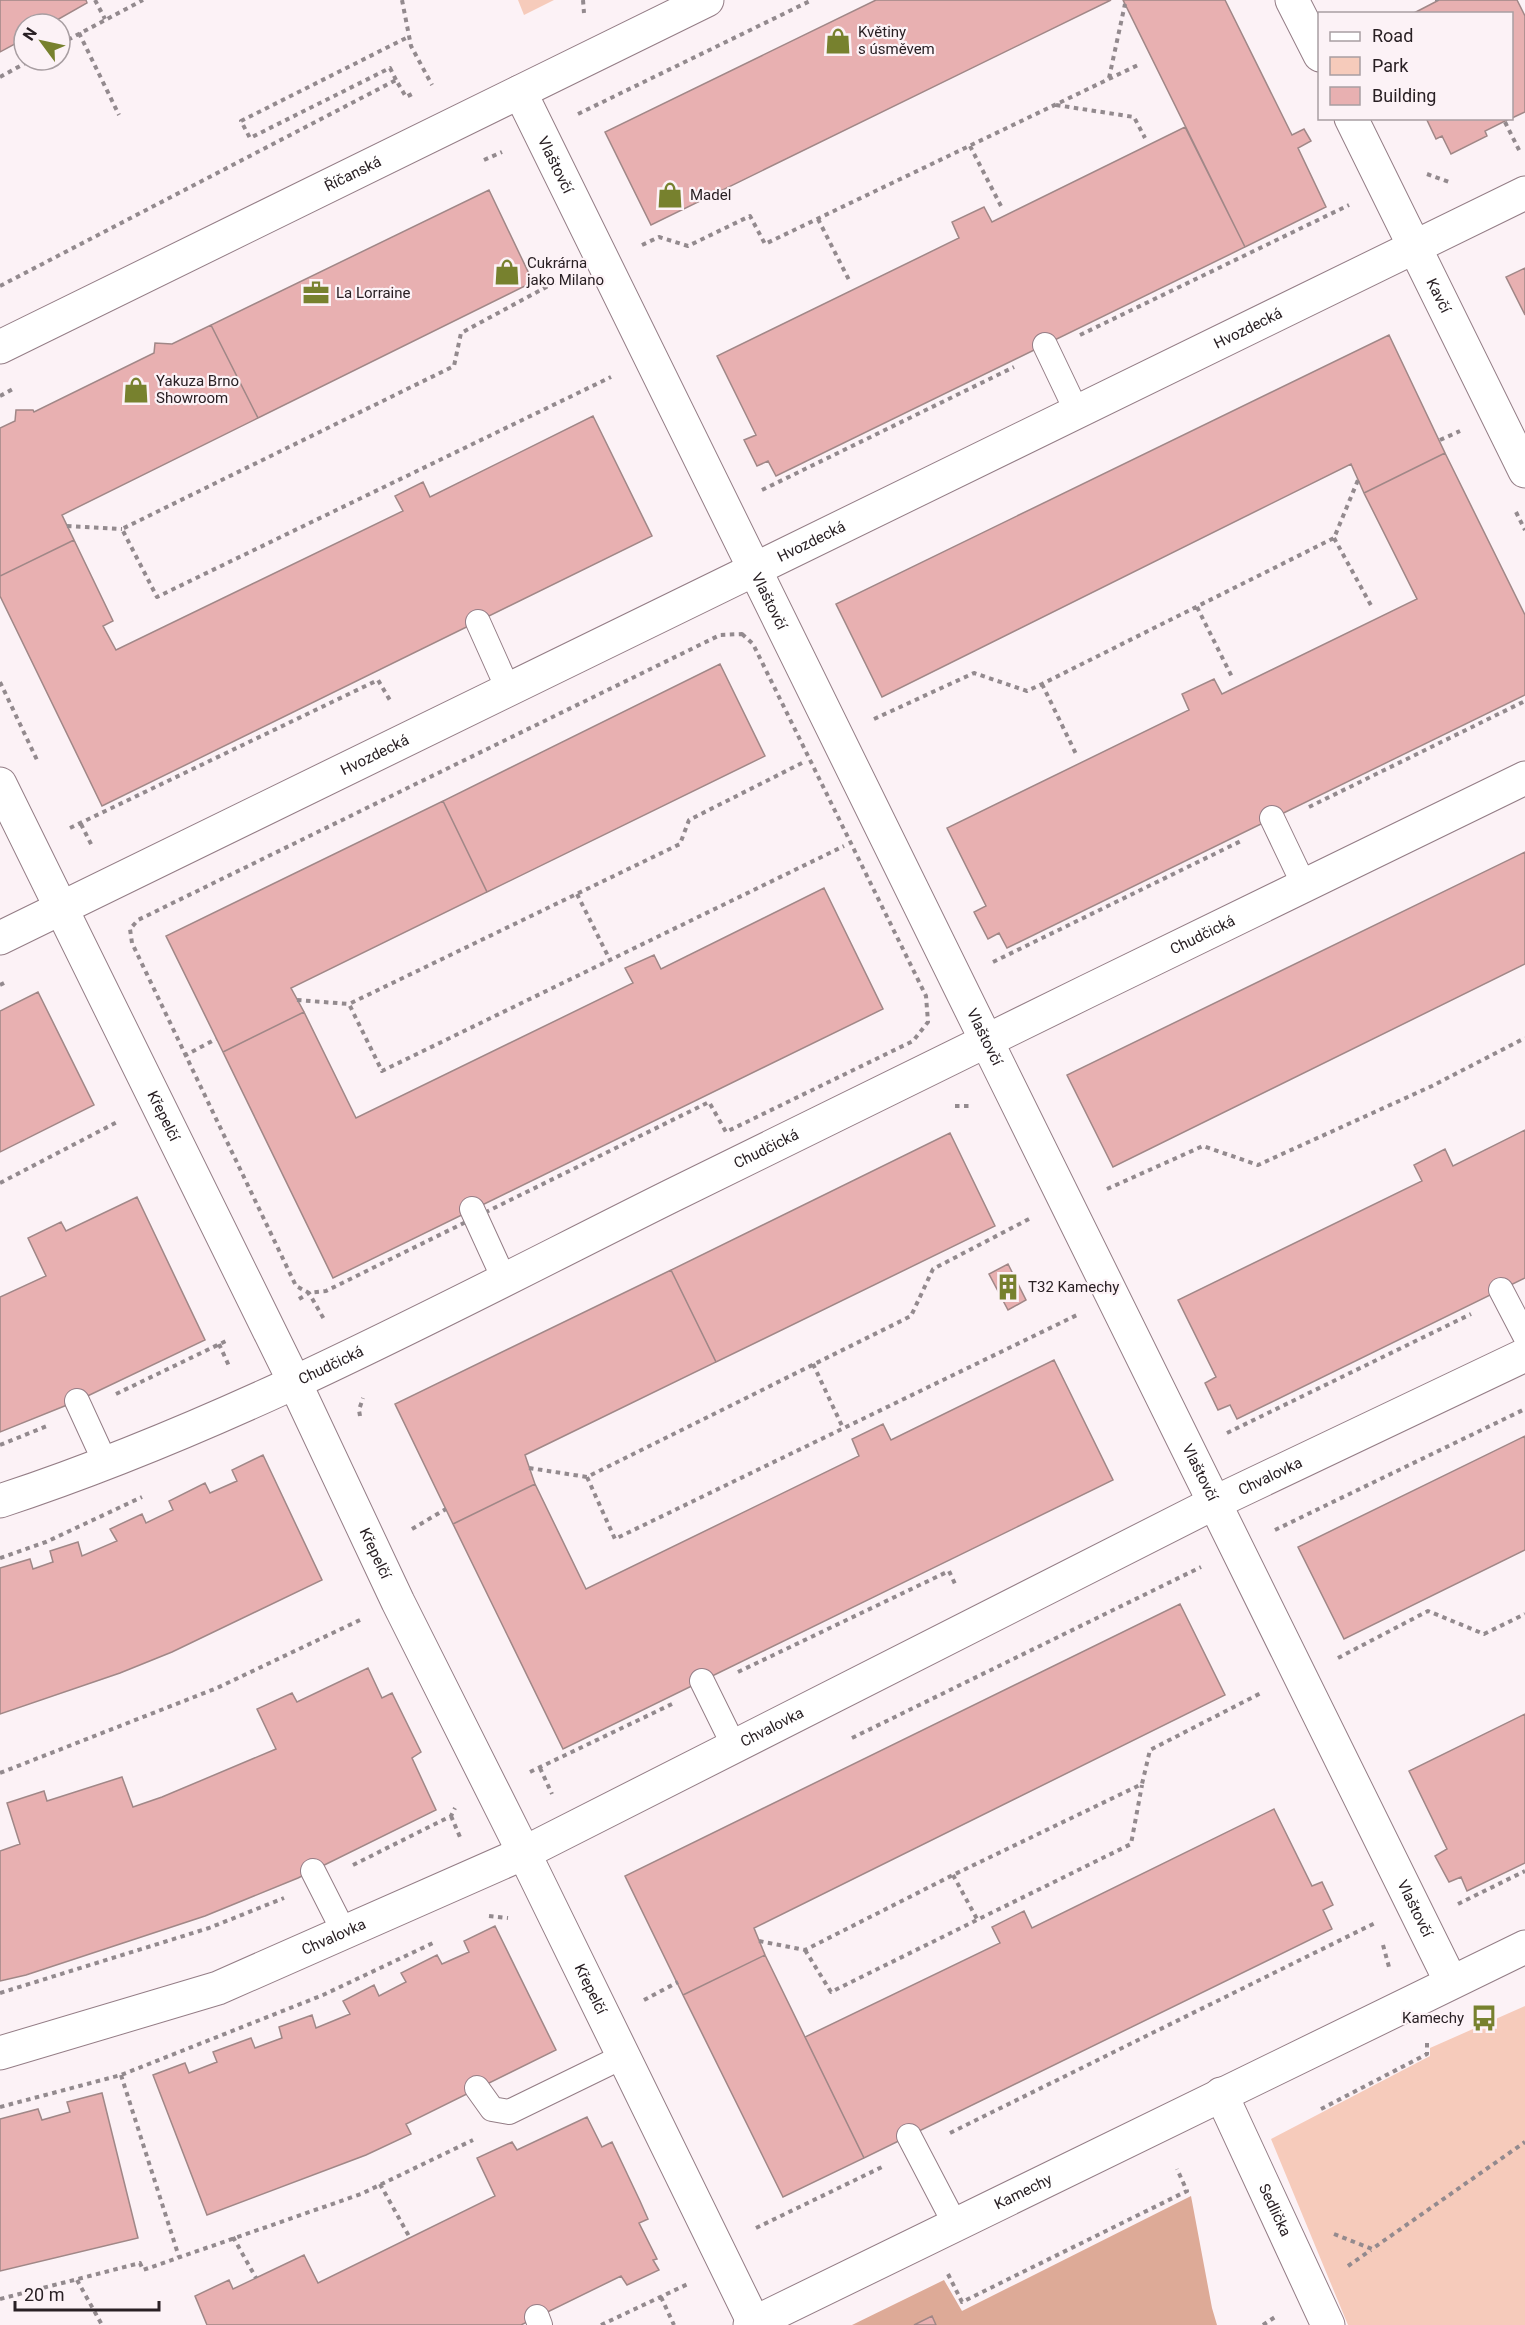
<svg xmlns="http://www.w3.org/2000/svg" width="1525" height="2325" font-family="Roboto,sans-serif">
	<style>
		.green { fill: #f6cbbb }
		.forest { fill: #ddaa97 }
		.building { fill: #e8b0b1; stroke: #a08787; stroke-width: 1.5 }
		.lines { fill: none; stroke-linecap: round; stroke-linejoin: round }
		.lane-casing { stroke: #947d86; stroke-width: 26 }
		.street-casing { stroke: #947d86; stroke-width: 35 }
		.path { stroke: #938a8e; stroke-width: 4; stroke-dasharray: 4.5 4.5; stroke-linecap: butt }
		.lane { stroke: #fff; stroke-width: 24 }
		.street { stroke: #fff; stroke-width: 33 }
		.labels { text-anchor: middle; dominant-baseline: central; stroke-width: 4.5; stroke-linejoin: round; paint-order: stroke }
		.poi-label { font-size: 15px; fill: #292024; stroke: #fcf2f6; text-anchor: start }
		.street-label { font-size: 15px; fill: #292024; stroke: #fcf2f6 }
	</style>
	<rect width="100%" height="100%" fill="#fcf2f6"/>
	<path class="green" d="M518 0H554L524 15Z
		M1525 2006V2325H1348L1271 2139 1430 2056V2048Z"/>
	<path class="forest" d="M1191 2196 1212 2308 1217 2325H852L944 2280 962 2311Z"/>
	<path class="building" d="M0 0H86L87 3 50 24H24V39L0 52Z
		M876 0H1111L651 225 605 132Z
		M1123 0H1225L1292 135 1304 129 1311 141 1298 148 1326 207 1245 247Z
		M1439 0H1517L1525 16V112L1512 118V14H1412Z
		M1426 118H1511L1485 131 1487 136 1451 154 1442 136 1436 139Z
		M1185 127 1245 247 776 476 768 461 757 466 744 440 756 435 717 356 959 238 952 222 984 207 992 222Z
		M489 190 533 282 258 418 211 325Z
		M1525 268V315L1506 277Z
		M211 325 258 418 62 515 74 540 0 576V428L15 421 16 410H33L34 412 154 353 155 343 172 344Z
		M1389 335 1445 453 1364 493 1351 464 882 697 836 604Z
		M593 416 652 536 102 806 0 596V576L74 540 113 621 103 626 116 650 403 511 395 496 423 482 430 497Z
		M1445 453 1525 615V695L1007 948 999 933 988 939 974 912 986 906 947 828 1189 710 1182 694 1214 679 1222 694 1417 599 1364 493Z
		M720 664 765 756 487 892 443 801Z
		M443 801 487 892 291 988 304 1012 223 1052 166 936Z
		M1525 852V964L1113 1167 1067 1075Z
		M824 888 883 1009 333 1278 223 1052 304 1012 356 1118 633 983 625 968 654 955 661 969Z
		M38 992 94 1105 0 1152V1011Z
		M1525 1130V1278L1237 1419 1230 1405 1218 1410 1205 1383 1216 1377 1178 1300 1422 1181 1414 1165 1445 1149 1453 1166Z
		M950 1133 995 1226 716 1362 671 1270Z
		M137 1197 205 1340 77 1401 0 1432V1297L46 1276 28 1238 61 1222 66 1231Z
		M1008 1264 1026 1300 1008 1310 989 1274Z
		M671 1270 716 1362 525 1455 535 1484 453 1524 395 1404Z
		M1054 1360 1113 1480 563 1749 453 1524 535 1484 586 1589 859 1456 852 1439 883 1424 891 1440Z
		M1525 1436V1550L1344 1639 1298 1547Z
		M263 1455 322 1580 172 1652 120 1673 0 1714V1568L30 1559 33 1569 53 1562 50 1551 78 1542 82 1556 117 1541 110 1529 142 1514 146 1523 173 1510 169 1501 205 1483 210 1493 237 1481 232 1470Z
		M1180 1604 1225 1695 754 1928 765 1955 683 1995 625 1876Z
		M368 1668 382 1698 392 1693 421 1752 412 1758 436 1810 298 1878 205 1916 26 1975 0 1981V1851L20 1844 7 1803 44 1791 47 1801 122 1777 133 1807 162 1797 276 1749 257 1709 292 1693 297 1702Z
		M1525 1714V1863L1467 1891 1461 1877 1449 1882 1435 1856 1447 1849 1409 1771Z
		M1274 1809 1312 1886 1322 1882 1333 1905 1323 1910 1332 1929 864 2158 805 2037 1000 1943 992 1927 1024 1911 1032 1928Z
		M495 1926 556 2050 406 2124 411 2134 366 2155 207 2215 153 2075 185 2063 189 2073 217 2062 213 2052 251 2038 255 2048 282 2038 279 2027 312 2015 316 2028 350 2014 343 2001 374 1985 379 1996 406 1982 401 1973 437 1955 442 1964 469 1952 464 1941Z
		M765 1955 864 2158 783 2197 683 1995Z
		M102 2093 138 2238 0 2271V2119L38 2109 42 2120 70 2112 67 2102Z
		M587 2117 602 2147 612 2142 640 2201 648 2219 639 2223 657 2259 653 2260 659 2270 627 2285 621 2276 521 2325H207L195 2296 229 2280 233 2289 304 2255 318 2283 495 2196 477 2158 512 2142 517 2150Z
		M932 2316 936 2325H914Z"/>
	<g class="lines">
		<g class="lane-casing">
			<path id="lane" d="M1045 345 1077 412
				M478 622 508 689
				M1272 818 1304 885
				M472 1209 504 1279
				M1501 1290 1525 1336
				M77 1401 105 1462
				M702 1681 734 1746
				M313 1871 344 1932
				M477 2088 492 2109 509 2112 624 2056
				M909 2136 955 2224
				M537 2317 540 2325"/>
		</g>
		<g class="street-casing">
			<g id="street">
				<path d="M1292 0 1320 55"/>
				<path id="s1" d="M520 92C827 724 1142 1351 1451 1982"/>
				<path id="s2" d="M1351 118 1525 471"/>
				<path id="s3" d="M0 347 707 0"/>
				<path id="s4" d="M0 784 295 1383 398 1602 524 1853 754 2323"/>
				<path id="s5" d="M0 938 1525 193"/>
				<path id="s6" d="M0 1501C234 1424 452 1305 671 1196 955 1055 1240 917 1525 778"/>
				<path id="s7" d="M0 2053 218 1988 524 1853 1216 1502 1525 1355"/>
				<path id="s8" d="M1221 2094 1328 2325"/>
				<path id="s9" d="M750 2325 1525 1947"/>
			</g>
		</g>
		<path class="path" d="M95 0 105 19
			M402 0 411 46 432 85
			M583 0 584 13
			M1437 0V1
			M79 33 119 115
			M60 44 143 0
			M0 77 31 60
			M1109 78 1125 4
			M396 80 390 68 250 138 241 121 408 37
			M1056 105 1134 117 1145 138
			M578 114 812 0
			M1505 122 1520 152
			M970 146 1002 208
			M484 160 502 152
			M1427 174 1449 182
			M818 219 850 282
			M642 245 659 237 688 246 750 216 765 244 1138 65
			M563 278 461 333 454 366 122 529 157 597 611 377
			M0 286 396 80 406 97 412 94
			M1080 335 1349 205
			M0 396 13 389
			M1440 440 1460 431
			M762 490 1014 367
			M1516 512 1525 530
			M67 526 122 529
			M1334 538 1373 609
			M1197 607 1233 679
			M742 634 753 644 926 996 928 1022 913 1041 726 1132 709 1102 326 1291 309 1293 296 1286 132 943 130 929 138 920 720 635Z
			M0 682 37 760
			M1042 684 1077 756
			M874 719 974 673 1027 691 1042 684 1334 538 1358 480
			M802 763 689 820 680 844 349 1004 382 1071 844 846
			M1309 807 1525 701
			M81 824 92 846
			M70 828 378 680 391 702
			M577 894 610 960
			M993 962 1243 840
			M0 985 8 981
			M297 1000 349 1004
			M184 1056 216 1039
			M955 1106H971
			M0 1183 119 1121
			M1107 1189 1203 1146 1258 1165 1432 1086 1525 1038
			M1029 1219 933 1269 911 1316 587 1477 615 1539 1077 1315
			M299 1299 309 1293 325 1321
			M219 1344 229 1366
			M813 1364 843 1428
			M116 1394 228 1340
			M360 1416 359 1410 363 1398
			M1227 1433 1471 1314
			M0 1445 47 1426
			M529 1468 587 1477
			M412 1529 446 1509
			M1275 1530 1525 1409
			M0 1558 46 1542 142 1497
			M1338 1658 1428 1611 1484 1634 1525 1614
			M738 1672 949 1571 956 1586
			M852 1738 1201 1567
			M540 1768 552 1794
			M530 1772 672 1704
			M0 1773 217 1688 360 1620
			M451 1816 460 1837
			M353 1865 451 1816 455 1808
			M953 1875 977 1919
			M1458 1904 1525 1871
			M489 1916 508 1918
			M759 1941 805 1950 953 1875 1142 1784 1150 1750 1261 1693
			M1383 1945 1389 1967
			M805 1950 831 1992 1131 1844 1142 1785
			M0 1993 209 1928 284 1898
			M644 2000 678 1982
			M121 2075 179 2257
			M0 2107 121 2075 323 1995 433 1943
			M1321 2109 1427 2054V2041
			M950 2133 1377 1922
			M380 2184 410 2238
			M756 2228 882 2167
			M1334 2234 1372 2249 1525 2142
			M233 2237 256 2278
			M1348 2266 1371 2250
			M948 2274 962 2302 1187 2191 1177 2169
			M77 2280 102 2325
			M661 2297 674 2325
			M0 2299 140 2263 143 2270 361 2194 473 2140
			M601 2325 690 2283
			M1263 2325 1278 2315"/>
		<use href="#lane" class="lane"/>
		<use href="#street" class="street"/>
	</g>
	<defs>
		<g id="shop-bare" transform="scale(2.07)"><path d="M-5-2.5h2.3a2.7 3.5 0 0 1 5.4 0H5L5.5 6h-11ZM-1.5-2.5h3a1.5 2.3 0 0 0-3 0Z" fill="#77812e" stroke="#fcf2f6" stroke-width="2.5" paint-order="stroke"/></g>
		<g id="office-bare" transform="scale(2.07)"><path d="M-6-3h4V-5.5h4V-3h4V5H-6ZM-1-4.5V-3h2v-1.5ZM-6 0V1H6V0Z" fill="#77812e" stroke="#fcf2f6" stroke-width="2.5" paint-order="stroke"/></g>
		<g id="building-bare" transform="scale(2.07)"><path d="M-4-6H4V6H1V3H-1V6H-4ZM-2.5-4.3h1.7v1.8h-1.7ZM.8-4.3h1.7v1.8H.8ZM-2.5-1h1.7V.8h-1.7ZM.8-1h1.7V.8H.8Z" fill="#77812e" stroke="#fcf2f6" stroke-width="2.5" paint-order="stroke"/></g>
		<g id="bus-bare" transform="scale(2.07)"><path d="M-5-6H5V4H4V6H2V4H-2V6H-4V4H-5ZM-3.5-4V0h7V-4ZM-3.5 1.2v1.5H-2V1.2ZM2 1.2v1.5H3.5V1.2Z" fill="#77812e" stroke="#fcf2f6" stroke-width="2.5" paint-order="stroke"/></g>
	</defs>
	<g fill-rule="evenodd">
		<use href="#shop-bare" x="838" y="41"/>
		<use href="#shop-bare" x="670" y="195"/>
		<use href="#shop-bare" x="507" y="272"/>
		<use href="#office-bare" x="316" y="293"/>
		<use href="#shop-bare" x="136" y="390"/>
		<use href="#building-bare" x="1008" y="1287"/>
		<use href="#bus-bare" x="1484" y="2018"/>
	</g>
	<g class="labels">
		<g class="poi-label">
			<text x="858" y="32">Květiny<tspan x="858" dy="17">s úsměvem</tspan></text>
			<text x="690" y="195">Madel</text>
			<text x="527" y="263">Cukrárna<tspan x="527" dy="17">jako Milano</tspan></text>
			<text x="336" y="293">La Lorraine</text>
			<text x="156" y="381">Yakuza Brno<tspan x="156" dy="17">Showroom</tspan></text>
			<text x="1028" y="1287">T32 Kamechy</text>
			<text x="1464" y="2018" text-anchor="end">Kamechy</text>
		</g>
		<g class="street-label">
			<text stroke="none"><textPath href="#s1" startOffset="81">Vlaštovčí</textPath></text>
			<text stroke="none"><textPath href="#s3" startOffset="393">Říčanská</textPath></text>
			<text stroke="none"><textPath href="#s2" startOffset="198">Kavčí</textPath></text>
			<text stroke="none"><textPath href="#s5" startOffset="1389">Hvozdecká</textPath></text>
			<text stroke="none"><textPath href="#s5" startOffset="903">Hvozdecká</textPath></text>
			<text stroke="none"><textPath href="#s1" startOffset="567">Vlaštovčí</textPath></text>
			<text stroke="none"><textPath href="#s5" startOffset="417">Hvozdecká</textPath></text>
			<text stroke="none"><textPath href="#s6" startOffset="1330">Chudčická</textPath></text>
			<text stroke="none"><textPath href="#s1" startOffset="1053">Vlaštovčí</textPath></text>
			<text stroke="none"><textPath href="#s4" startOffset="370">Křepelčí</textPath></text>
			<text stroke="none"><textPath href="#s6" startOffset="844">Chudčická</textPath></text>
			<text stroke="none"><textPath href="#s6" startOffset="358">Chudčická</textPath></text>
			<text stroke="none"><textPath href="#s1" startOffset="1539">Vlaštovčí</textPath></text>
			<text stroke="none"><textPath href="#s7" startOffset="1398">Chvalovka</textPath></text>
			<text stroke="none"><textPath href="#s4" startOffset="856">Křepelčí</textPath></text>
			<text stroke="none"><textPath href="#s7" startOffset="840">Chvalovka</textPath></text>
			<text stroke="none"><textPath href="#s1" startOffset="2025">Vlaštovčí</textPath></text>
			<text stroke="none"><textPath href="#s7" startOffset="354">Chvalovka</textPath></text>
			<text stroke="none"><textPath href="#s4" startOffset="1342">Křepelčí</textPath></text>
			<text stroke="none"><textPath href="#s9" startOffset="304">Kamechy</textPath></text>
			<text stroke="none"><textPath href="#s8" startOffset="128">Sedlička</textPath></text>
		</g>
	</g>
	<rect x="1318" y="12" width="195" height="108" fill="#fcf2f6" stroke="#a89ea2" stroke-width="1.5"/>
	<rect x="1330" y="32" width="30" height="9" fill="#ffffff" stroke="#a89ea2" stroke-width="1.5"/>
	<text x="1372" y="42" font-size="18" fill="#292024">Road</text>
	<rect x="1330" y="57" width="30" height="18" fill="#f6cbbb" stroke="#a89ea2" stroke-width="1.5"/>
	<text x="1372" y="72" font-size="18" fill="#292024">Park</text>
	<rect x="1330" y="87" width="30" height="18" fill="#e8b0b1" stroke="#a89ea2" stroke-width="1.5"/>
	<text x="1372" y="102" font-size="18" fill="#292024">Building</text>
	<g transform="translate(42 42) rotate(303)"><circle r="28" fill="#fcf2f6" stroke="#a89ea2" stroke-width="1.5"/>
	<path d="M0-4.5L10 22L0 15L-10 22Z" fill="#77812e"/>
	<text y="-9" font-size="16" font-weight="bold" text-anchor="middle" fill="#292024">N</text>
	</g>
	<path d="M15 2301v9h144v-9" fill="none" stroke="#292024" stroke-width="3"/>
	<text x="24" y="2301" font-size="18" fill="#292024" stroke="#fcf2f6" stroke-width="4.5" paint-order="stroke">20 m</text>
</svg>
